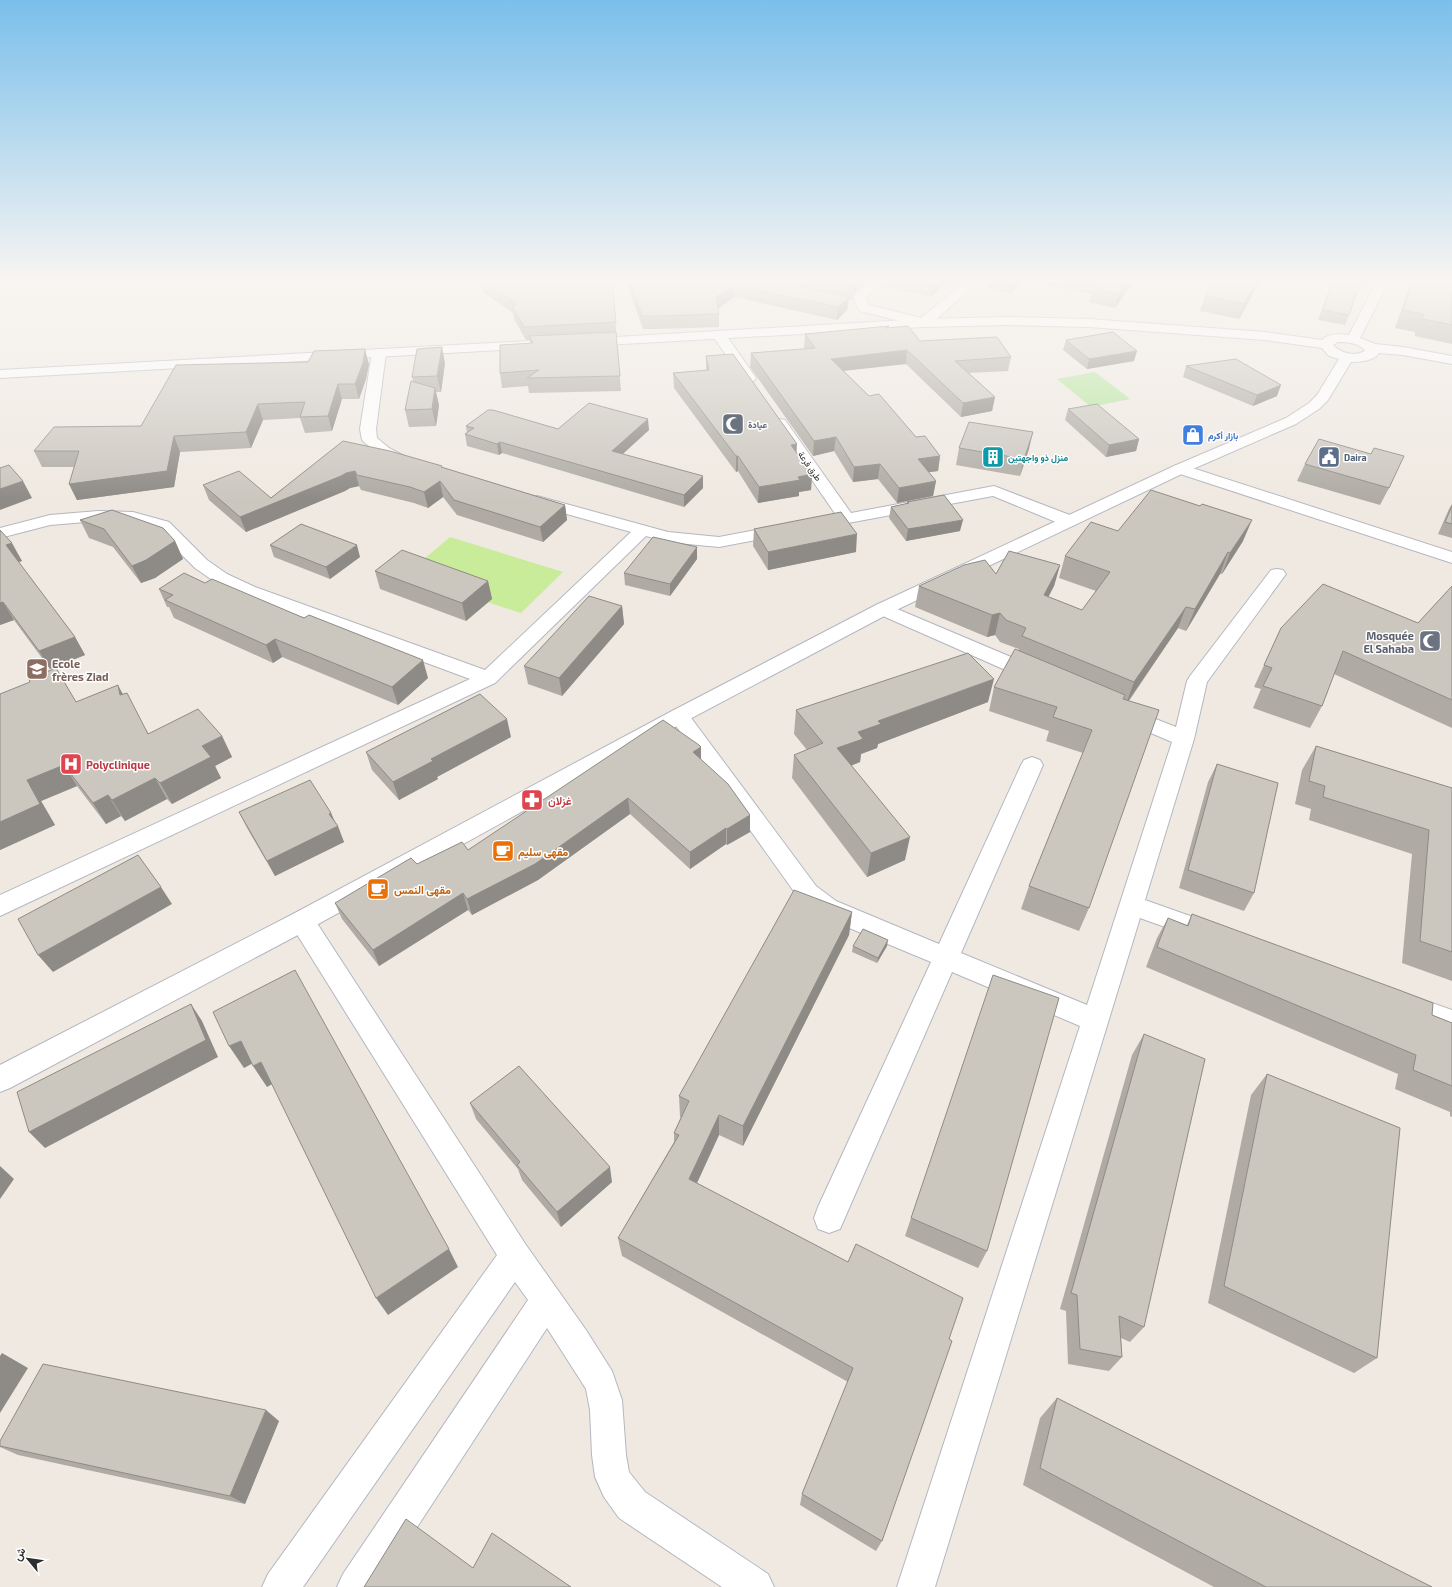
<svg xmlns="http://www.w3.org/2000/svg" width="1452" height="1587" font-family="'Exo 2',Vazirmatn,sans-serif">
	<style>
		.green { fill: #b6e59e }
		.pitch { fill: #c9ec9a }
		.lines { fill: none; stroke-linecap: round; stroke-linejoin: round }
		.street-casing { stroke: #b4b7c1; stroke-width: 2 }
		.secondary-casing { stroke: #b4b7c1; stroke-width: 2 }
		.street { fill: #fff; fill-rule: evenodd }
		.secondary { fill: #fff; fill-rule: evenodd }
		.wall { fill: #afaba4 }
		.shaded-wall { fill: #8e8b86 }
		.building { fill: #cbc7bf; stroke: #8e8b86 }
		.labels { text-anchor: middle; dominant-baseline: central; stroke-width: 3; stroke-linejoin: round; paint-order: stroke }
		.far-worship-label { font-size: 9px; font-weight: bold; fill: #5b616d; stroke: #fff; text-anchor: start }
		.far-shop-label { font-size: 9px; font-weight: bold; fill: #366cbe; stroke: #fff; text-anchor: start }
		.far-culture-label { font-size: 9px; font-weight: bold; fill: #0d838f; stroke: #fff; text-anchor: start }
		.far-service-label { font-size: 9px; font-weight: bold; fill: #4e5e75; stroke: #fff; text-anchor: start }
		.far-street-label { font-size: 9px; fill: #2e2e2e; stroke: #fff }
		.worship-label { font-size: 11px; font-weight: bold; fill: #5b616d; stroke: #fff; text-anchor: end }
		.education-label { font-size: 11px; font-weight: bold; fill: #785e54; stroke: #fff; text-anchor: start }
		.health-label { font-size: 11px; font-weight: bold; fill: #be3a42; stroke: #fff; text-anchor: start }
		.food-label { font-size: 11px; font-weight: bold; fill: #c56008; stroke: #fff; text-anchor: start }
	</style>
	<rect width="100%" height="100%" fill="#efe9e1"/>
	<path class="green" d="M1095 372 1130 399 1091 407 1057 379Z"/>
	<path class="pitch" d="M450 537 563 572 521 613 405 575Z"/>
	<g class="lines">
		<g class="street-casing">
			<path id="street" d="M873 279H887L866 298 869 305 921 318 961 285H969L971 288 929 326 924 327 860 311 853 297Z
				M719 331 724 332 754 375 756 378 754 381 749 382 744 381 712 335 714 332Z
				M379 349 384 350 386 353 376 429 377 438 389 448 414 461 416 464 414 467 408 469 402 467 379 454 365 443 362 440 360 429 372 353 374 350Z
				M780 419 785 420 851 513 994 486 1075 517 1077 521 1075 525 1069 526 1063 525 993 496 816 529 810 528 808 524 810 520 836 515 773 423 775 420Z
				M1180 464 1452 552V563L1174 472 1172 469 1174 466Z
				M537 496 668 532 719 537 782 525 788 526 790 530 788 534 782 535 719 547 667 542 646 536 495 683 0 916V895L470 679 243 595 215 582 195 568 157 530 132 522 98 521 50 525 0 538V528L50 515 98 511 133 512 169 522 207 560 227 574 255 587 485 670 631 532 531 504 529 501 531 498Z
				M1277 569 1283 570 1286 574 1207 682 1194 739 1145 900 1224 928 1227 935 1224 942 1215 945 1140 918 935 1587H897L1080 1026 952 972 840 1229 829 1233 818 1229 814 1218 818 1207 931 962 818 915 800 900 669 716 672 711 679 709 686 711 816 886 836 901 939 944 1021 765 1024 760 1032 757 1040 760 1043 765 961 953 1087 1005 1172 742 1118 719 1115 714 1118 709 1125 707 1176 727 1187 681 1190 676 1271 570Z
				M883 603 1042 670 1045 675 1042 680 1035 681 1028 680 876 613 874 609 876 605Z
				M302 911 311 914 526 1245 586 1330 612 1371 622 1400 626 1455 629 1472 645 1492 768 1574 774 1587H722L619 1518 604 1497 595 1477 592 1455 590 1410 586 1389 547 1328 378 1587H337L343 1574 528 1300 515 1282 303 1587H262L268 1574 497 1255 293 928 290 921 293 914Z
				M1404 993 1452 1010V1034L1395 1012 1391 1004 1395 996Z"/>
		</g>
		<g class="secondary-casing">
			<path id="secondary" d="M1378 279H1390L1360 338 1375 344 1403 347 1452 356V364L1403 355 1379 353C1374 361 1360 362 1351 362L1328 400 1319 409 1296 424 1186 472 890 613 686 721 311 928 10 1088 0 1092V1065L293 914 672 711 876 605 1174 466 1286 418 1309 403 1317 395 1339 359 1329 356 1322 348 1265 340 1089 327 1006 325 924 327 587 346 582 345 580 342 582 339 924 319 1006 317 1089 319 1265 332 1322 340C1328 333 1339 334 1349 335ZM1338 342C1347 342 1360 343 1365 351 1354 357 1341 353 1333 345Z
				M530 341 535 342 537 345 535 348 0 378V370Z"/>
		</g>
		<use href="#street" class="street"/>
		<use href="#secondary" class="secondary"/>
	</g>
	<path class="wall" d="M480 279H612L621 391 529 393 528 386 502 388 500 373 530 343V340H526L514 319 513 313 483 292Z
		M625 279H870L854 293 853 294V300L848 299 847 310 837 320 734 297 718 309 719 314V327L658 329H643Z
		M882 279H950L931 297 881 286Z
		M1025 279 1010 293 987 289 988 280Z
		M1049 279H1136L1115 308 1089 302 1091 294 1047 285Z
		M1261 279 1239 319 1200 311 1205 296Z
		M1333 279H1363L1353 302 1349 315 1345 325 1318 320Z
		M1412 279H1452V344L1415 336V332L1395 328 1409 287Z
		M889 326V328L920 341 1011 357 1008 371 969 373 995 397 992 411 961 417 906 364 844 371 869 396 916 437 940 456 938 471 928 472 936 481 933 496 897 503 878 479 853 482 834 451 813 456 750 367 751 353 805 349 804 348 805 334Z
		M1066 340 1134 361 1087 369 1063 350Z
		M706 356 796 452 812 474 811 490 799 492V496L758 503 738 471 736 472 674 388 673 373 706 370Z
		M445 363 441 392H436L439 405 436 426 409 427 405 410 413 382 412 377Z
		M369 364 366 379 359 399H342L332 431 305 433 300 418 263 420 251 448 180 452 174 487 77 500 69 484 74 467H42L34 451 141 426Z
		M1186 366 1277 396 1253 406 1183 377Z
		M1068 409 1139 439 1136 451 1106 457 1065 420Z
		M466 426 558 429 649 430 622 454 703 476V488L684 507 502 453 499 455 467 446 465 434 467 433Z
		M343 441 442 467 565 505 567 520 543 542 457 515 443 497 428 508 414 503 361 490 359 486 350 488 345 491 246 532 209 500 203 485 271 498Z
		M959 448 1029 449 1020 476 956 465Z
		M1305 464 1389 488 1380 505 1297 481Z
		M907 502 960 531 906 541 889 518 891 507 907 504Z
		M1452 504V538L1438 534 1449 509Z
		M80 520 175 541 183 559 155 578 141 583 113 547 89 538Z
		M754 529 856 552 768 570 753 546Z
		M0 530 22 561 18 562 75 637 85 655 50 669 14 620 0 625Z
		M1118 531 1243 541 1222 574H1220L1186 631 1178 628 1129 701 1089 908 1079 931 1021 909 1029 886 1083 753 1046 741 1049 731 989 711 994 687 1019 649 1000 642 995 635 987 637 915 607 919 586 996 574 1060 565 1054 586 1048 597 1082 610 1096 591 1059 578 1065 556Z
		M270 545 360 557 330 579 274 557Z
		M697 559 670 596 625 585 624 573Z
		M375 571 488 581 492 599 466 621 380 589Z
		M1452 586V728L1334 674 1322 706 1310 728 1253 708 1261 689 1254 687 1281 628 1418 623Z
		M159 589 428 678 398 705 282 657 273 663 174 618 169 607H167Z
		M622 606 624 624 562 696 528 684 524 666Z
		M123 695 149 734 222 736 232 757 215 766 221 778 172 804 167 799 125 821 121 816 106 824 77 786 41 801 55 825 0 850 76 702Z
		M988 702 878 744 877 748 861 754 860 762 851 766 905 860 867 877 792 778 794 755 807 750 794 734 796 710Z
		M511 737 437 777 438 779 399 800 372 770 366 752Z
		M1316 746 1452 788V981L1402 963 1412 854 1309 820 1311 809 1295 804 1302 770Z
		M701 760 750 832 727 845 726 844 690 869 630 814 538 880 472 915 468 910 379 966 342 919 335 903 417 864 468 850Z
		M1217 764 1254 893 1244 911 1179 888 1208 782Z
		M239 812 331 813 344 842 275 876 247 828Z
		M852 912 849 935 743 1146 719 1135 697 1183 949 1339 882 1541 876 1551 800 1505 802 1494 848 1382 622 1256 618 1238 674 1142V1133L681 1117H680L679 1096Z
		M1192 914 1452 1023V1117L1450 1116V1112L1395 1089 1398 1074 1146 967 1157 938 1168 918 1187 925Z
		M853 946H887L877 963 852 952Z
		M1144 1034V1327L1130 1342 1121 1338 1122 1357 1109 1371 1068 1364 1066 1311 1060 1309 1132 1055Z
		M1267 1074 1377 1358 1354 1373 1208 1303 1251 1095Z
		M470 1103 612 1182 561 1227 522 1180 518 1169 476 1119Z
		M911 1218 987 1251 978 1268 905 1236Z
		M1057 1398 1432 1587H1214L1023 1485 1040 1418Z
		M279 1421 245 1504 18 1455 0 1447V1441Z"/>
	<path class="shaded-wall" d="M856 279H870L853 294 854 287 853 283Z
		M938 279H950L931 297 933 285Z
		M1017 279H1025L1010 293 1012 285Z
		M1129 279H1136L1115 308 1118 294Z
		M1258 279H1261L1239 319 1244 304Z
		M734 285V297L716 310V297Z
		M849 297 847 310 837 320 838 307Z
		M442 347 445 363 441 392 437 376Z
		M365 349 369 364 366 379 359 399 355 384Z
		M907 350 906 364 830 372 831 359Z
		M1137 351 1134 361 1087 369 1089 359Z
		M338 384 342 399 332 431 328 416Z
		M1281 385 1277 396 1253 406 1257 395Z
		M435 388 439 405 436 426 432 409Z
		M995 397 992 411 961 417 963 403Z
		M258 404 263 420 251 448 246 432Z
		M648 419 649 430 613 463 612 451Z
		M1033 432 1029 449 1020 476 1024 459Z
		M174 436 180 452 174 487 77 500 69 484Z
		M836 437 834 451 813 456 814 441Z
		M1139 439 1136 451 1106 457 1109 445Z
		M500 442 502 453 499 455 497 444Z
		M797 444 796 459 791 445Z
		M736 456H738V471L736 472Z
		M940 456 938 471 916 474 918 459Z
		M880 464 878 479 853 482 854 467Z
		M355 471 359 486 350 488 345 491 246 532 240 517 346 473Z
		M812 474 811 490 799 492V496L758 503 759 487 798 477Z
		M703 476V488L684 507V495Z
		M23 481 32 498 0 510V489Z
		M440 481 443 497 428 508 424 492Z
		M936 481 933 496 897 503 899 488Z
		M565 505 567 520 543 542 540 527Z
		M963 520 960 531 906 541 908 529Z
		M1252 520 1243 541 1222 574 1230 553Z
		M857 534 856 552 768 570V552Z
		M175 541 183 559 155 578 141 583 132 566Z
		M12 543 22 561 16 563 6 545Z
		M357 545 360 557 330 579 326 567Z
		M697 547V559L670 596V584Z
		M1228 552 1220 574 1186 631 1195 609Z
		M1060 565 1054 586 1038 617 1044 595Z
		M488 581 492 599 466 621 462 603Z
		M3 602 14 620 0 625V603Z
		M622 606 624 624 562 696 559 678Z
		M1186 607 1178 628 1126 704 1134 682Z
		M1000 613 995 635 987 637 992 615Z
		M75 637 85 655 50 669 39 651Z
		M275 639 282 657 273 663 266 645Z
		M423 660 428 678 398 705 392 687Z
		M994 679 988 702 878 744 877 748 861 754 860 762 834 772 837 748 858 732 878 721Z
		M118 685 129 706 120 695Z
		M507 719 511 737 437 777 438 779 399 800 393 782 431 759Z
		M222 736 232 757 215 766 221 778 172 804 160 783 202 746Z
		M701 747V764L693 752Z
		M64 765 77 786 41 801 55 825 0 850V822L27 780Z
		M155 778 167 799 125 821 112 800Z
		M108 795 121 816 106 824 93 803Z
		M628 798 630 814 538 880 472 915 467 899Z
		M331 813 337 827 338 826 344 842 275 876 267 861Z
		M750 815V832L727 845V829Z
		M726 828V844L690 869V852Z
		M910 837 905 860 867 877 871 853Z
		M161 887 172 904 53 972 38 955Z
		M463 893 468 910 379 966 373 950Z
		M852 912 849 935 743 1146V1126Z
		M888 940 887 946 877 963 878 958Z
		M191 1004 202 1021 218 1057 45 1148 29 1132Z
		M241 1041 255 1062 244 1068 229 1046Z
		M261 1062 274 1083 267 1087 253 1066Z
		M719 1115V1135L690 1198 689 1179Z
		M0 1166 14 1179 0 1199Z
		M610 1167 612 1182 561 1227 557 1212Z
		M449 1249 458 1267 388 1315 376 1298Z
		M2 1353 28 1368 0 1413V1356Z
		M266 1410 279 1421 245 1504 230 1496Z"/>
	<path class="building" d="M481 279H612L616 322 524 327 512 306 517 304Z
		M629 279H764L849 297 838 307 734 285 716 297 719 314 658 316H642Z
		M816 279H856L853 283 854 287Z
		M908 279H938L933 285Z
		M989 279H1017L1012 285 988 280Z
		M1090 279H1129L1118 294 1093 288 1099 281Z
		M1216 279H1258L1244 304 1205 296Z
		M1333 279H1363L1354 300 1349 315 1323 310Z
		M1413 279H1452V325L1423 319V314L1403 310Z
		M889 326 886 328 908 326 920 341 997 337 1011 357 955 361 995 397 963 403 907 350 831 359 869 396 879 394 916 437 925 436 940 456 918 459 936 481 899 488 880 464 854 467 836 437 814 441 751 353 815 348 805 334Z
		M616 332 620 376 527 378 539 370 500 373V345L533 343 529 336Z
		M1113 332 1137 351 1089 359 1066 340Z
		M442 347 437 376 412 377 417 349Z
		M365 349 363 363 355 384H338L328 416 300 417 305 402 258 404 246 432 174 436 167 471 69 484 79 451H34L54 427 141 426 176 365 308 362 314 351Z
		M733 354 797 444 791 445 812 474 798 477 800 480 759 487 738 456H736L673 373 709 370 706 356Z
		M1236 359 1281 385 1257 395 1186 366Z
		M411 381 435 388 432 409 405 410Z
		M589 403 648 419 612 451 703 476 684 495 500 442 497 444 465 434 474 428 466 426 488 410H493L558 429Z
		M1097 404 1139 439 1109 445 1068 409Z
		M969 422 1033 432 1024 459 959 448Z
		M1319 439 1371 454 1374 448 1404 456 1389 488 1305 464Z
		M343 441 390 451 442 466 441 467 565 505 540 527 454 500 440 481 424 492 410 487 357 475 355 471 346 473 341 476 240 517 203 485 239 471 271 498Z
		M9 465 23 481 0 489V468Z
		M1151 490 1200 506 1202 504 1252 520 1230 553 1228 552 1195 609 1186 607 1134 682 1022 636 1026 628 1006 620 1000 613 992 615 919 586 964 565 985 560 996 574 1009 551 1060 565 1044 595 1082 610 1110 572 1065 556 1091 522 1118 531Z
		M944 495 963 520 908 529 891 507 909 503 907 502Z
		M1452 506V524L1445 522Z
		M112 510 163 528 175 541 146 560 132 566 104 529 80 520Z
		M841 512 857 534 768 552 754 529Z
		M301 524 357 545 326 567 270 545Z
		M0 530 12 543 6 545 75 637 39 651 3 602 0 603Z
		M653 537 697 547 670 584 624 573Z
		M402 550 488 581 462 603 375 571Z
		M184 573 205 583 212 579 304 618 309 615 423 660 392 687 275 639 266 645 165 600 173 595 159 589Z
		M1323 584 1418 623 1452 586V700L1343 651 1322 706 1263 686 1272 668 1264 665 1281 628Z
		M589 596 622 606 559 678 524 666Z
		M1015 649 1125 695 1123 699 1159 710 1089 908 1029 886 1092 730 1053 717 1057 707 994 687Z
		M968 653 994 679 878 721 881 724 858 732 863 739 837 748 910 837 871 853 794 755 823 743 796 710Z
		M56 668 76 702 118 685 120 695 127 693 148 734 198 709 222 736 202 746 211 757 160 783 155 778 112 800 108 795 93 803 64 765 27 780 40 804 0 822V694L30 682 29 679Z
		M480 694 507 719 431 759 433 761 393 782 366 752Z
		M663 720 699 745 701 747 693 752 728 784 750 815 727 829 726 828 690 852 628 798 535 864 467 899 463 893 373 950 335 903 411 858 417 864 462 842 468 850Z
		M1316 746 1452 788V952L1420 941 1429 830 1323 797 1325 786 1309 781Z
		M1217 764 1278 783 1254 893 1188 870Z
		M310 780 331 813 329 814 338 826 267 861 239 812Z
		M138 855 161 887 38 955 18 919Z
		M794 890 852 912 743 1126 719 1115 689 1179 848 1262 856 1244 963 1298 949 1339 952 1341 882 1541 802 1494 853 1368 618 1238 679 1135 674 1133 689 1101 679 1096Z
		M1192 914 1399 990 1433 1003 1432 1015 1452 1023V1086L1413 1070 1416 1055 1157 947 1168 918 1188 926Z
		M863 929 888 940 878 958 853 946Z
		M295 970 449 1249 376 1298 261 1062 253 1066 241 1041 229 1046 213 1012Z
		M993 975 1059 998 987 1251 911 1218Z
		M191 1004 206 1040 29 1132 17 1092Z
		M1144 1034 1205 1059 1144 1327 1119 1316 1122 1357 1080 1349 1077 1295 1071 1293Z
		M519 1066 610 1167 557 1212 517 1165 520 1162 470 1103Z
		M1267 1074 1400 1128 1377 1358 1224 1286Z
		M43 1364 266 1410 230 1496 0 1446V1441Z
		M1057 1398 1432 1587H1266L1040 1468Z
		M406 1519 473 1568 492 1533 571 1587H364Z"/>
	<linearGradient id="sky" x2="0" y2="1"><stop stop-color="#7abfeb"/><stop offset="0.56" stop-color="#f8f5f2"/><stop offset="1" stop-color="#f8f5f2" stop-opacity="0"/></linearGradient>
	<rect width="1452" height="501" fill="url(#sky)"/>
	<defs>
		<g id="mosque-square" transform="scale(1.15)"><rect x="-9" y="-9" width="18" height="18" rx="4" fill="#6b7280" stroke="#fff"/><path d="M3.5-4.9A6 6 0 1 0 3.5 4.9A5 5 0 1 1 3.5-4.9Z" fill="#fff"/></g>
		<g id="shop-square" transform="scale(1.15)"><rect x="-9" y="-9" width="18" height="18" rx="4" fill="#3f7fe0" stroke="#fff"/><path d="M-5-2.5h2.3a2.7 3.5 0 0 1 5.4 0H5L5.5 6h-11ZM-1.5-2.5h3a1.5 2.3 0 0 0-3 0Z" fill="#fff"/></g>
		<g id="building-square" transform="scale(1.15)"><rect x="-9" y="-9" width="18" height="18" rx="4" fill="#0f9aa8" stroke="#fff"/><path d="M-4-6H4V6H1V3H-1V6H-4ZM-2.5-4.3h1.7v1.8h-1.7ZM.8-4.3h1.7v1.8H.8ZM-2.5-1h1.7V.8h-1.7ZM.8-1h1.7V.8H.8Z" fill="#fff"/></g>
		<g id="civic-square" transform="scale(1.15)"><rect x="-9" y="-9" width="18" height="18" rx="4" fill="#5c6f8a" stroke="#fff"/><path d="M-.6-6.5H3V-4.5H.6V-3L4-1V1h2V6H-6V1h2V-1L-.6-3ZM-1.2 2.5V6h2.4V2.5Z" fill="#fff"/></g>
		<g id="school-square" transform="scale(1.15)"><rect x="-9" y="-9" width="18" height="18" rx="4" fill="#8d6e63" stroke="#fff"/><path d="M0-5L7-2L0 1L-7-2ZM-4 1L0 2.5L4 1V4Q0 6-4 4Z" fill="#fff"/></g>
		<g id="hospital-square" transform="scale(1.15)"><rect x="-9" y="-9" width="18" height="18" rx="4" fill="#e0444e" stroke="#fff"/><path d="M-5-5h3v3.5h4V-5h3V5h-3V1.5h-4V5h-3Z" fill="#fff"/></g>
		<g id="pharmacy-square" transform="scale(1.15)"><rect x="-9" y="-9" width="18" height="18" rx="4" fill="#e0444e" stroke="#fff"/><path d="M-2-6h4v4h4v4h-4v4h-4v-4h-4v-4h4Z" fill="#fff"/></g>
		<g id="cafe-square" transform="scale(1.15)"><rect x="-9" y="-9" width="18" height="18" rx="4" fill="#e8710a" stroke="#fff"/><path d="M-5.5-4.5H6V0H3Q3 3.5 0 3.5H-2.5Q-5.5 3.5-5.5 0ZM3-3.2v2h1.7v-2ZM-6 4.5H4V6H-6Z" fill="#fff"/></g>
	</defs>
	<g fill-rule="evenodd">
		<use href="#mosque-square" x="733" y="424"/>
		<use href="#shop-square" x="1193" y="435"/>
		<use href="#building-square" x="993" y="457"/>
		<use href="#civic-square" x="1329" y="457"/>
		<use href="#mosque-square" x="1430" y="641"/>
		<use href="#school-square" x="37" y="669"/>
		<use href="#hospital-square" x="71" y="764"/>
		<use href="#pharmacy-square" x="532" y="800"/>
		<use href="#cafe-square" x="503" y="851"/>
		<use href="#cafe-square" x="378" y="889"/>
	</g>
	<g class="labels">
		<g class="far-worship-label">
			<text x="748" y="424">عيادة</text>
		</g>
		<g class="far-shop-label">
			<text x="1208" y="435">بازار أكرم</text>
		</g>
		<g class="far-culture-label">
			<text x="1008" y="457">منزل ذو واجهتين</text>
		</g>
		<g class="far-service-label">
			<text x="1344" y="457">Daira</text>
		</g>
		<g class="far-street-label">
			<text transform="translate(810 466) rotate(55)">طرق فرعة</text>
		</g>
		<g class="worship-label">
			<text x="1414" y="635">Mosquée<tspan x="1414" dy="13">El Sahaba</tspan></text>
		</g>
		<g class="education-label">
			<text x="52" y="663">Ecole<tspan x="52" dy="13">frères Ziad</tspan></text>
		</g>
		<g class="health-label">
			<text x="86" y="764">Polyclinique</text>
			<text x="548" y="800">غزلان</text>
		</g>
		<g class="food-label">
			<text x="518" y="851">مقهى سليم</text>
			<text x="394" y="889">مقهى النمس</text>
		</g>
	</g>
	<g transform="translate(28 1559) rotate(299)" stroke="#ffffff" stroke-width="3" paint-order="stroke">
	<path d="M0-3L7 15L0 10L-7 15Z" fill="#2e2e2e"/>
	<text y="-6" font-size="11" font-weight="bold" text-anchor="middle" fill="#2e2e2e">ش</text>
	</g>
</svg>
